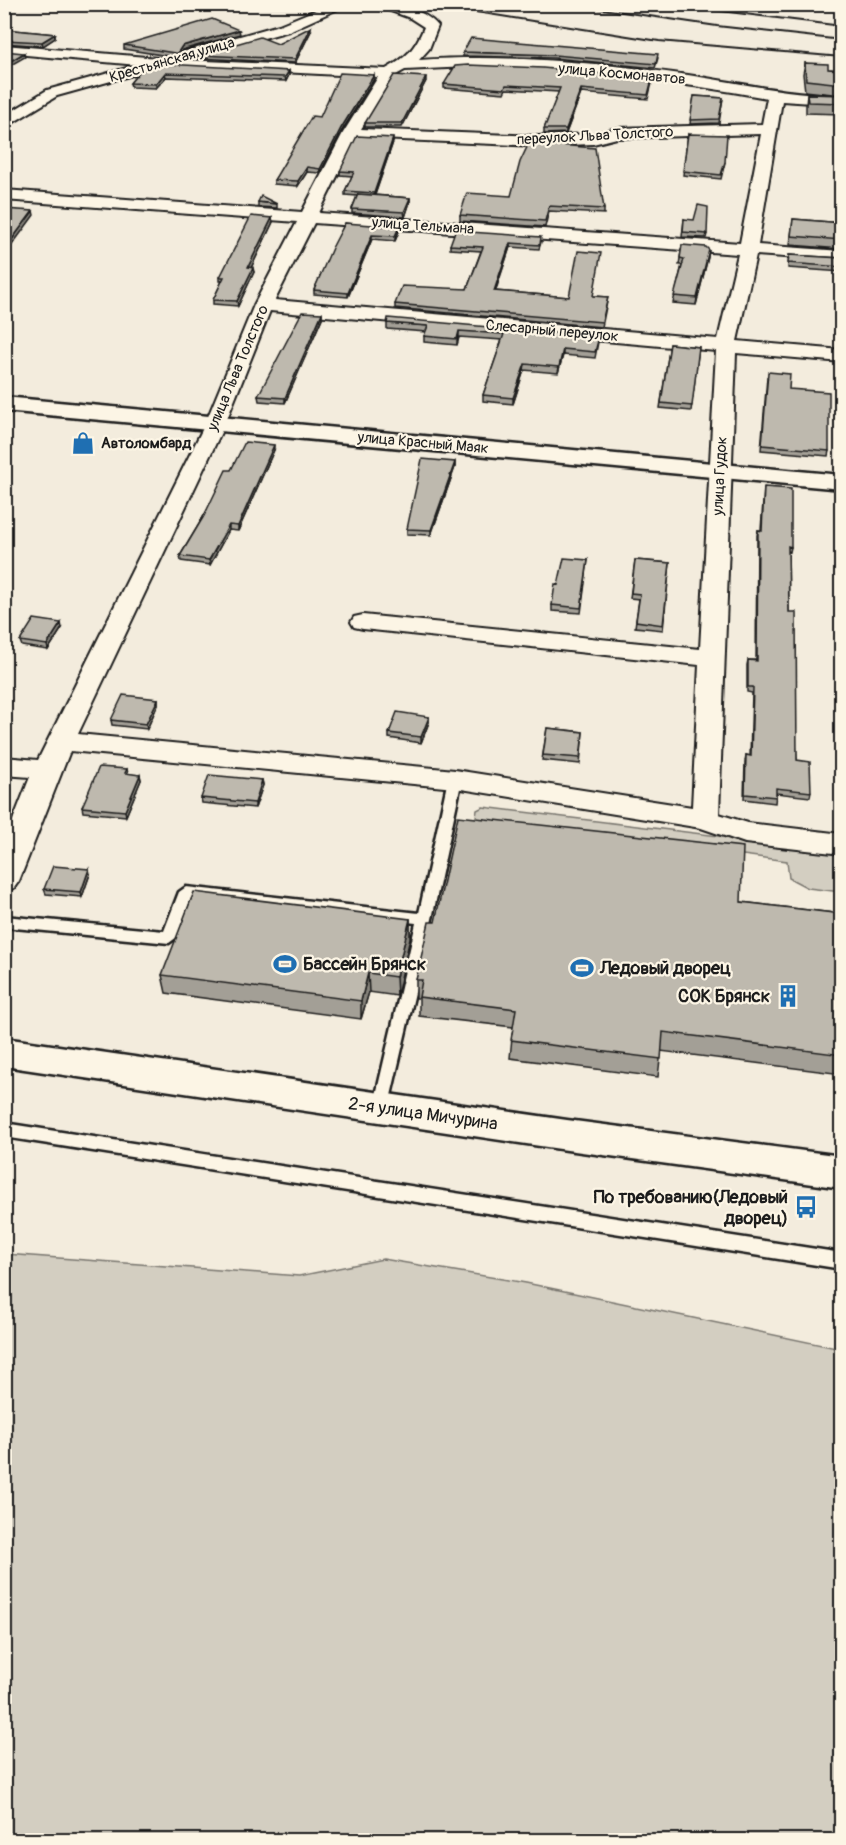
<svg xmlns="http://www.w3.org/2000/svg" width="846" height="1845" font-family="Pangolin,sans-serif">
	<style>
		.green { fill: #d3cec1; stroke: #78756e; stroke-width: 1.5 }
		.lines { fill: none; stroke-linecap: round; stroke-linejoin: round }
		.lane-casing { stroke: #1c1c1c; stroke-width: 5 }
		.street-casing { stroke: #1c1c1c; stroke-width: 4 }
		.primary-casing { stroke: #1c1c1c; stroke-width: 5 }
		.lane { fill: #fcf5e5; fill-rule: evenodd }
		.street { fill: #fcf5e5; fill-rule: evenodd }
		.primary { fill: #fcf5e5; fill-rule: evenodd }
		.rail { stroke: #1c1c1c; stroke-width: 2 }
		.wall { fill: #a39f96; stroke: #1c1c1c; stroke-width: 1.5 }
		.shaded-wall { fill: #85827a; stroke: #1c1c1c; stroke-width: 1.5 }
		.building { fill: #beb9ae; stroke: #1c1c1c; stroke-width: 1.5 }
		.labels { text-anchor: middle; dominant-baseline: central; stroke-width: 4.5; stroke-linejoin: round; paint-order: stroke }
		.far-street-label { font-size: 15px; fill: #1c1c1c; stroke: #fcf5e5 }
		.far-poi-label { font-size: 15px; font-weight: bold; fill: #1c1c1c; stroke: #fcf5e5; text-anchor: start }
		.poi-label { font-size: 18px; font-weight: bold; fill: #1c1c1c; stroke: #fcf5e5; text-anchor: start }
		.street-label { font-size: 18px; fill: #1c1c1c; stroke: #fcf5e5 }
	</style>
	<rect width="100%" height="100%" fill="#f3ecdd"/>
	<filter id="ink" filterUnits="userSpaceOnUse"><feTurbulence type="fractalNoise" baseFrequency=".0167" numOctaves="2"/><feDisplacementMap in="SourceGraphic" scale="12" xChannelSelector="R" yChannelSelector="G"/><feConvolveMatrix kernelMatrix="1 2 1 2 8 2 1 2 1" color-interpolation-filters="sRGB"/></filter>
	<g filter="url(#ink)">
		<path class="green" d="M483 807 841 851V892L808 888 789 878 787 861 480 820 476 817 477 810Z
			M5 1254 299 1276 383 1259 526 1283 841 1349V1840H5Z"/>
		<g class="lines">
			<g class="lane-casing">
				<path id="lane" d="M455 774 462 779 432 919 387 1113 381 1115 375 1113 373 1108 416 923 191 898 177 937 169 943 4 927V916L164 931 179 892 186 887 419 913 448 779Z
					M4 1123 842 1253V1269L4 1137Z"/>
			</g>
			<g class="street-casing">
				<path id="street" d="M330 4H349L289 31 188 59 181 55 183 52 279 25Z
					M372 4C395 4 422 7 438 26L429 49 419 60C508 54 599 63 688 75 741 83 787 94 842 95V105L782 101 758 245 842 251V261L756 255 737 341 842 350V362L736 353 719 814 748 823 842 834V854L745 843 701 828 455 788 70 751 19 881 14 888 4 891V843L30 777 4 775V757L38 760 205 424 254 305 297 222 4 200V190L302 212 343 133 378 77 147 65V71L57 96 4 128V116L47 90 138 65 4 53V45L182 60 386 69C406 58 415 49 424 27L410 18ZM468 67C569 69 668 80 767 98L762 124 617 128 593 134 538 136 361 129 394 76 405 70ZM761 134 740 243 319 213 356 138 538 146 593 144 617 138ZM314 223 738 254 718 339 275 300ZM270 311 716 351 700 649 363 615 354 617 351 622 354 627 363 629 699 665 692 807 455 770 78 734 225 424Z"/>
			</g>
			<g class="primary-casing">
				<path id="primary" d="M4 397 842 475V489L4 411Z
					M4 1038 567 1120 842 1156V1188L567 1150 4 1066Z"/>
			</g>
			<use href="#lane" class="lane"/>
			<use href="#street" class="street"/>
			<use href="#primary" class="primary"/>
			<path class="rail" d="M426 4 659 41 842 57
				M568 4 717 26 842 40
				M664 4 842 26"/>
		</g>
		<path class="wall" d="M4 29 55 34V38L43 46 4 43Z
			M311 31 295 63 198 58V55L278 44Z
			M240 34 182 50 180 53 181 58 124 49V45Z
			M463 52 658 58 655 68 554 58 463 56Z
			M805 63 828 69 842 70V95L805 91 803 74Z
			M140 71H289V75L286 81 166 77 156 88 131 87 130 83Z
			M374 75V79L341 132 320 173 307 172 298 186 274 184V180L320 117Z
			M426 81 402 127H365V123Z
			M652 83 648 99 581 93 566 133 544 134V129L559 92 506 89 504 93 444 88V84Z
			M807 94 842 95V114L806 113V105Z
			M694 96 723 98 719 123 690 124Z
			M688 134 725 162 721 179 683 175Z
			M393 142 375 195 410 198V202L405 217 352 213V209L357 196 345 195V191L352 176 340 175V171Z
			M561 142V145L604 209V214L549 211 545 227 460 221V215L511 196Z
			M258 202 277 204V208L258 207Z
			M684 219 707 234 706 238 682 237Z
			M793 219 842 223V249L790 245Z
			M273 222 251 268 254 272 238 306 213 304V300L222 281H220V277Z
			M345 223 399 231 395 241 372 239 348 297 314 294V290Z
			M541 242 539 249 510 247 495 291 569 297 594 296 608 297 602 327 395 308V304L467 289 481 251 450 249V245Z
			M682 245 708 257 696 305 673 303 682 265H679Z
			M789 255 842 258V272L788 268Z
			M322 313V318L285 403 259 401 258 396Z
			M387 323 599 337 595 358 563 355 558 373 524 370 513 404 483 401V395L502 340 459 337 457 345 424 342V336L426 332 387 329Z
			M670 344 699 347 691 411 660 408Z
			M767 377 789 389 829 451 828 456 761 450Z
			M274 450 238 531 229 530 210 565 181 561 180 556 231 470Z
			M455 462V467L431 535 407 534V529Z
			M764 487 791 547 790 552 788 551 789 612 797 760 811 792 810 797 776 793 775 803 744 799 745 761 746 755 750 756 752 693 747 692V665L748 660H756L757 535 758 530H761Z
			M588 560 581 613 552 611V605Z
			M635 560 670 563 663 630 635 627 639 599 630 598Z
			M62 628 48 650 22 646 20 641Z
			M158 699V704L147 729 112 725 111 720Z
			M429 717V722L421 743 389 738V733Z
			M547 728 583 732 580 764 542 760Z
			M127 769 128 774 140 775 141 780 126 816 83 812 82 807Z
			M262 780 263 785 255 808 202 803 201 798Z
			M90 874 82 897 46 894 44 889Z
			M741 902 842 914V1074L661 1051 658 1077 510 1058 513 1027 419 1016V998H416V980L435 922Z
			M410 919V938L397 996 369 992 361 1019 166 993 162 975Z"/>
		<path class="shaded-wall" d="M311 27V31L295 63V59Z
			M239 30 240 34 182 50 180 54 178 52 182 46Z
			M55 34V38L43 46 42 42Z
			M24 53 25 57 4 69V65Z
			M289 71V75L286 81 285 77Z
			M165 73 166 77 156 88V84Z
			M374 75V79L341 132 320 173V169L341 128Z
			M426 77V81L402 127V123Z
			M581 89V93L566 133V129Z
			M393 138V142L374 197V193Z
			M307 167V172L298 186V181Z
			M410 198V202L405 217 404 212Z
			M33 211 34 215 4 256V250Z
			M272 218 273 222 249 272 248 267Z
			M399 227V231L395 241V236Z
			M372 235V239L348 297V293Z
			M510 243V247L494 296V291Z
			M709 250 708 257 696 305 697 298Z
			M253 268 254 272 238 306 237 301Z
			M322 313V318L285 403V398Z
			M459 331V337L457 345V339Z
			M563 349V355L558 373 559 367Z
			M525 364 524 370 513 404V398Z
			M274 445V450L238 531V526Z
			M455 462V467L431 535V530Z
			M229 525V530L210 565 209 560Z
			M61 623 62 628 48 650 47 645Z
			M158 699V704L147 729 146 724Z
			M429 717V722L421 743V737Z
			M140 775 141 780 126 816 125 811Z
			M262 780 263 785 255 808V803Z
			M89 869 90 874 82 897 81 892Z
			M410 919V938L397 996 396 977Z
			M368 973 369 992 361 1019V1001Z"/>
		<path class="building" d="M212 19 239 30 182 46 178 52 181 54 124 45Z
			M311 27 295 59 198 55 260 37 278 44Z
			M4 29 55 34 42 42 4 40Z
			M471 38 658 54 656 64 554 55 463 52Z
			M4 51 24 53 4 65Z
			M149 63 289 71 285 77 165 73 156 84 130 83 140 71 148 68Z
			M805 63 828 64V69L842 70V84L806 80Z
			M468 65 543 68 652 79 648 95 581 89 566 129H544L560 88 506 85 504 89 444 84 455 66Z
			M340 73 374 75 341 128 320 169 307 167 298 181 274 180 312 116 320 117Z
			M394 75 426 77 402 123H365Z
			M807 94 842 95V103L808 102Z
			M694 96 723 98 719 119 690 120Z
			M688 134 727 135 725 162 721 175 683 171Z
			M357 136 393 138 374 193 345 191 354 172 340 171Z
			M561 142 560 145 595 148 604 209 549 206 545 221 460 215 467 193 511 196 520 162 529 143Z
			M358 194 410 198 404 212 352 209Z
			M261 196 277 204 258 202Z
			M698 205 708 207 707 234 683 232 684 219 694 220Z
			M4 209 33 211 4 250Z
			M251 216 272 218 248 267 253 268 237 301 213 300 224 277H220Z
			M793 219 842 223V240L791 236Z
			M345 223 399 227 395 236 372 235 348 293 314 290 332 248Z
			M455 231 541 237 540 245 510 243 494 291 569 297 578 251 601 253 593 296 608 297 602 322 395 304 402 286 467 289 483 247 450 245Z
			M682 245 706 247 709 250 697 298 674 296 684 259 680 258Z
			M789 255 842 258V267L788 263Z
			M302 312 322 313 285 398 258 396Z
			M388 318 599 337 595 352 563 349 559 367 525 364 513 398 483 395 504 334 459 331 457 339 424 336 428 326 387 323Z
			M670 344 699 347 692 406 661 403Z
			M768 372 790 374 789 389 829 392V451L762 445Z
			M245 442 274 445 238 526 229 525 209 560 180 556 204 516 226 470H231Z
			M422 459 455 462 431 530 407 529Z
			M764 487 791 489V547L788 546 789 612H796L797 760 810 762 811 792 776 788V797L745 794 746 755 751 756 753 687H748V660L757 661 758 530 762 531Z
			M564 558 588 560 581 608 552 605 555 584 558 585Z
			M635 560 670 563 663 625 636 621 640 594 631 593Z
			M34 619 61 623 47 645 20 641Z
			M123 695 158 699 146 724 111 720Z
			M397 712 429 717 421 737 389 733Z
			M547 728 583 732 580 758 543 755Z
			M99 767 127 769 125 773 140 775 125 811 82 807Z
			M209 775 262 780 255 803 201 798Z
			M458 816 743 847 741 902 842 914V1055L663 1032 661 1059 511 1040 516 1009 419 997 422 980H416L429 922H435Z
			M53 866 89 869 81 892 44 889Z
			M194 892 410 919 396 977 368 973 361 1001 162 975Z"/>
	</g>
	<defs>
		<g id="shop-bare" transform="scale(1.8)"><path d="M-5-2.5h2.3a2.7 3.5 0 0 1 5.4 0H5L5.5 6h-11ZM-1.5-2.5h3a1.5 2.3 0 0 0-3 0Z" fill="#1f6fb2" stroke="#fcf5e5" stroke-width="2.5" paint-order="stroke"/></g>
		<g id="stadium-bare" transform="scale(1.8)"><path d="M0-5a6.5 5 0 1 0 0 10a6.5 5 0 1 0 0-10ZM-3.5-1.8h7v3.6h-7Z" fill="#1f6fb2" stroke="#fcf5e5" stroke-width="2.5" paint-order="stroke"/></g>
		<g id="building-bare" transform="scale(1.8)"><path d="M-4-6H4V6H1V3H-1V6H-4ZM-2.5-4.3h1.7v1.8h-1.7ZM.8-4.3h1.7v1.8H.8ZM-2.5-1h1.7V.8h-1.7ZM.8-1h1.7V.8H.8Z" fill="#1f6fb2" stroke="#fcf5e5" stroke-width="2.5" paint-order="stroke"/></g>
		<g id="bus-bare" transform="scale(1.8)"><path d="M-5-6H5V4H4V6H2V4H-2V6H-4V4H-5ZM-3.5-4V0h7V-4ZM-3.5 1.2v1.5H-2V1.2ZM2 1.2v1.5H3.5V1.2Z" fill="#1f6fb2" stroke="#fcf5e5" stroke-width="2.5" paint-order="stroke"/></g>
	</defs>
	<g fill-rule="evenodd">
		<use href="#shop-bare" x="83" y="443"/>
		<use href="#stadium-bare" x="285" y="964"/>
		<use href="#stadium-bare" x="582" y="968"/>
		<use href="#building-bare" x="788" y="996"/>
		<use href="#bus-bare" x="806" y="1207"/>
	</g>
	<g class="labels">
		<g class="far-street-label">
			<text transform="translate(172 60) rotate(-16)">Крестьянская улица</text>
			<text transform="translate(622 74) rotate(5)">улица Космонавтов</text>
			<text transform="translate(595 136) rotate(-3)">переулок Льва Толстого</text>
			<text transform="translate(423 226) rotate(4)">улица Тельмана</text>
			<text transform="translate(552 331) rotate(5)">Слесарный переулок</text>
			<text transform="translate(238 368) rotate(-67)">улица Льва Толстого</text>
			<text transform="translate(423 443) rotate(5)">улица Красный Маяк</text>
			<text transform="translate(720 476) rotate(-87)">улица Гудок</text>
		</g>
		<g class="far-poi-label">
			<text x="101" y="443">Автоломбард</text>
		</g>
		<g class="poi-label">
			<text x="303" y="964">Бассейн Брянск</text>
			<text x="600" y="968">Ледовый дворец</text>
			<text x="770" y="996" text-anchor="end">СОК Брянск</text>
			<text x="788" y="1197" text-anchor="end">По требованию(Ледовый<tspan x="788" dy="21">дворец)</tspan></text>
		</g>
		<g class="street-label">
			<text transform="translate(423 1114) rotate(8)">2-я улица Мичурина</text>
		</g>
	</g>
	<rect width="846" height="1845" fill="none" stroke="#fcf5e5" stroke-width="24"/>
	<rect x="12" y="12" width="822" height="1821" fill="none" stroke="#1c1c1c" stroke-width="2" filter="url(#ink)"/>
</svg>
